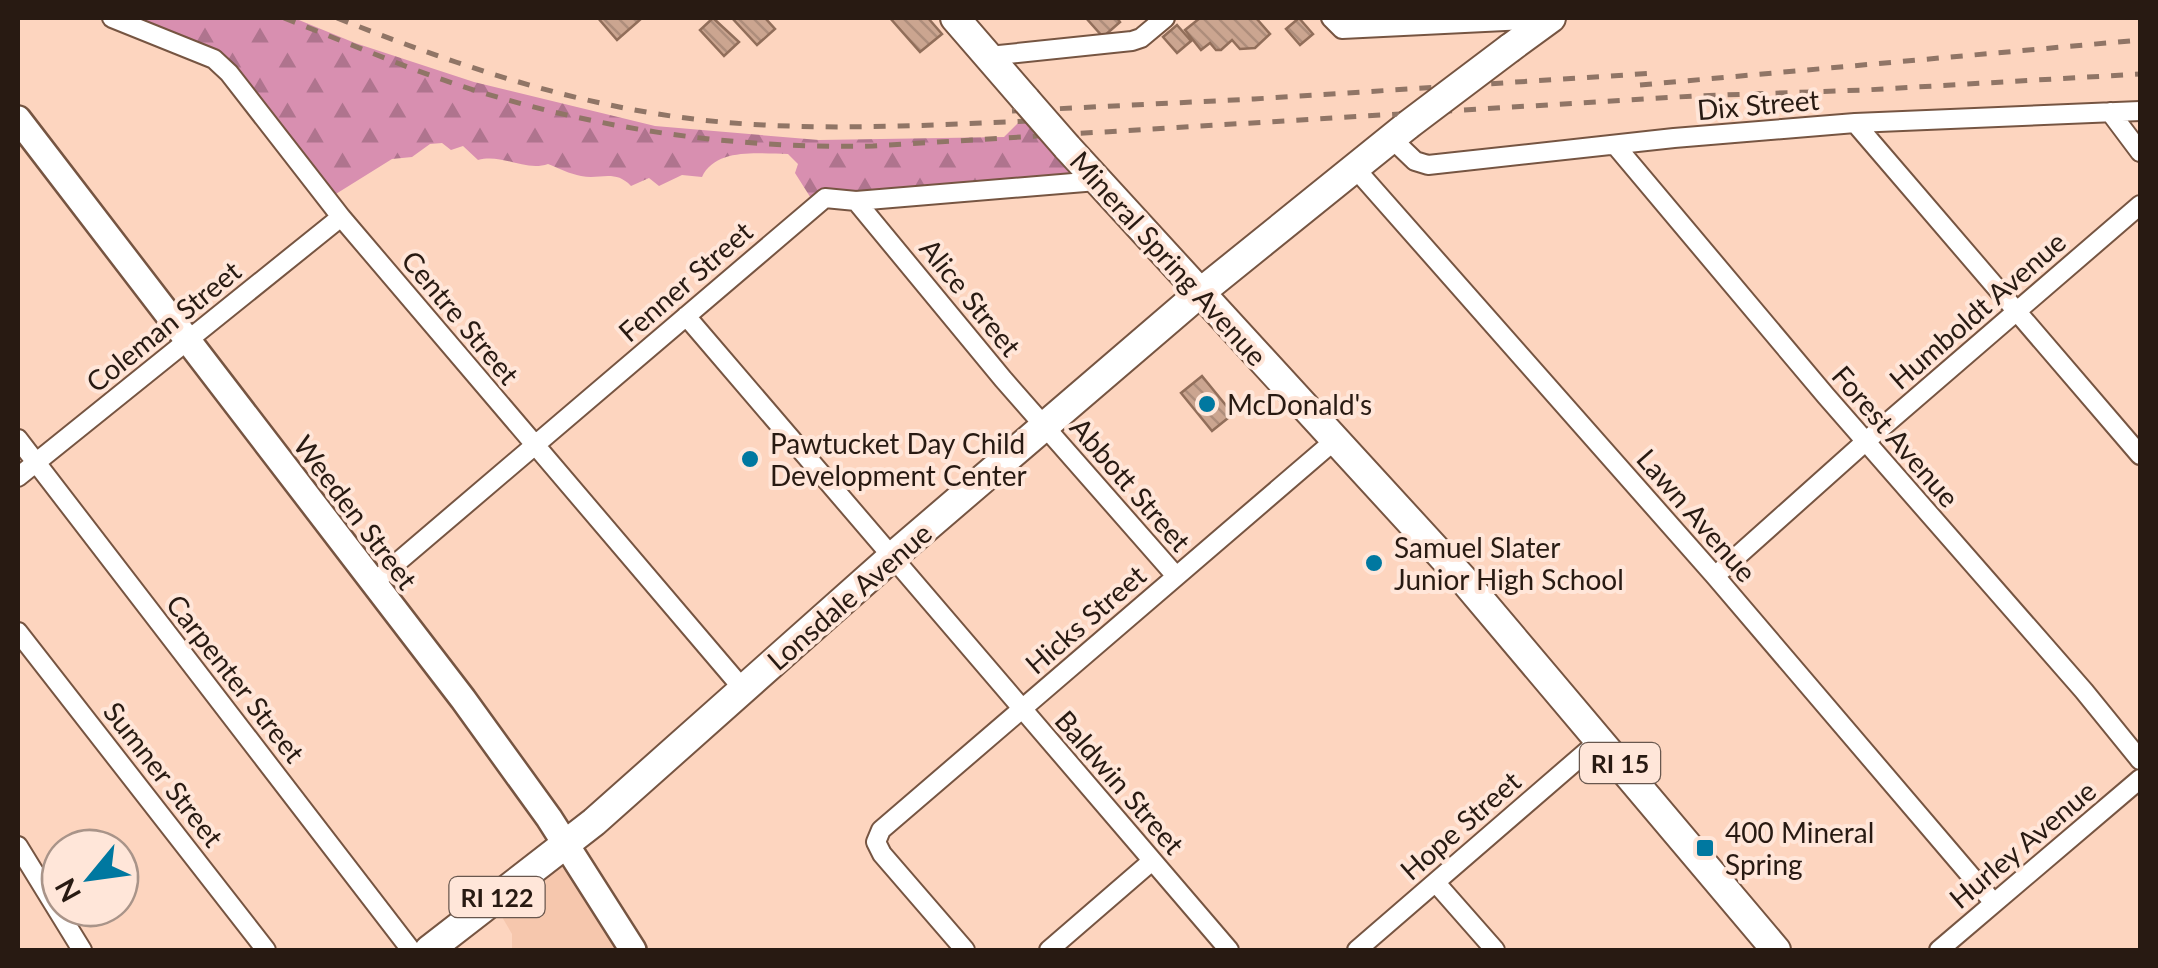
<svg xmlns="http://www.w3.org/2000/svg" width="2158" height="968" font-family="Lato,sans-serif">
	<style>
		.built { fill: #f6c7ad }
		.forest { fill: url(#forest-firs) }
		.building { fill: url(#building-back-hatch); stroke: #916e5a; stroke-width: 2.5 }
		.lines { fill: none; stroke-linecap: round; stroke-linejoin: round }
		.street-casing { stroke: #765542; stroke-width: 22 }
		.secondary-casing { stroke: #765542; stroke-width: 30 }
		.primary-casing { stroke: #765542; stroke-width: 32 }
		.street { stroke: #fff; stroke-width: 18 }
		.secondary { stroke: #fff; stroke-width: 25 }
		.primary { stroke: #fff; stroke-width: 28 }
		.rail { stroke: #907566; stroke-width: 5; stroke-dasharray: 12 12; stroke-linecap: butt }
		.primary-bridge-casing { stroke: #765542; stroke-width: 32; stroke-linecap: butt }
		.primary-bridge { stroke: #fff; stroke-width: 28 }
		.poi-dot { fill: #0078a0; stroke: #ffe6d9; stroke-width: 4 }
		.labels { text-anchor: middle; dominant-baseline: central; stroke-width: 8; stroke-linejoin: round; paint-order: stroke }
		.shield { fill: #ffe6d9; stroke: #68574e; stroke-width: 2.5 }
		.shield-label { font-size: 25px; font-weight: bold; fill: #281a12 }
		.street-label { font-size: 28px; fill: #281a12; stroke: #ffe6d9 }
		.poi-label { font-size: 28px; fill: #281a12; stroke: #ffe6d9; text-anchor: start }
	</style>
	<defs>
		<pattern id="forest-firs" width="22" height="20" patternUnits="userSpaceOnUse" patternTransform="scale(2.5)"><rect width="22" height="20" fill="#d88fb0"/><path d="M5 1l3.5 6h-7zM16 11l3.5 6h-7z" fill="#af748e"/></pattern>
		<pattern id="building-back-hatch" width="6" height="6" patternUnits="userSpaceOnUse" patternTransform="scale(2.5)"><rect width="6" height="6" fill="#cba590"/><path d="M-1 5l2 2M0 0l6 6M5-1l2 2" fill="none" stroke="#ae8d7b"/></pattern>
	</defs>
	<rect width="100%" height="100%" fill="#fdd5bf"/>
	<path class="built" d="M555 845 638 950H512V934L492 900Z"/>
	<path class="forest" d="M112 18H294L355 43 474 82 655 126 819 140 1004 137 1034 107 1098 178 814 203 795 173 798 164 788 154C760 154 716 147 702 177L682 175 659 186 649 178 631 186C615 169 600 180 581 176 570 174 558 168 548 164 525 172 502 153 478 160L463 146 451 150 442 143 430 144 412 157 392 159 331 197 233 77Z"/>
	<path class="building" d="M598 18H642L617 40Z
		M713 18 739 42 724 56 700 30Z
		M732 18H765L775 29 757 45Z
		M890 18H928L942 34 920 52Z
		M1086 18H1117L1120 22 1103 37Z
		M1200 18H1256L1270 34 1255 48 1240 49 1232 40 1221 50H1216L1210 43 1201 50 1185 30Z
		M1299 18 1313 34 1300 45 1286 29Z
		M1177 25 1191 41 1177 53 1163 37Z
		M1202 376 1233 414 1212 431 1181 393Z"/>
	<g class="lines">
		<g class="street-casing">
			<path id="street" d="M112 18 214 59 229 73 341 217 743 689
				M1331 18 1342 29 1549 19
				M989 56 1132 41 1141 38 1165 18
				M2110 112 2140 152
				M1855 123 2140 455
				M1391 138 1415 161 1428 165 1674 138 1855 123 2140 111
				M1615 145 1826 396 2084 691 2140 760
				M1354 167 1715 576 1994 903
				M856 201 1003 379 1176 576
				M686 316 1229 950
				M18 439 411 950
				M18 477 341 217
				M1715 576 1865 442 2140 205
				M372 584 825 198 856 201 1097 181
				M18 632 266 950
				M18 846 82 950
				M1436 883 1495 950
				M965 950 882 854 876 842 881 830 1334 441
				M1049 950 1152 861
				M1357 950 1600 740
				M1939 950 2140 779"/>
		</g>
		<g class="secondary-casing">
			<path id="secondary" d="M18 119 463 699 549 818 633 950"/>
		</g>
		<g class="primary-casing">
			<path id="primary" d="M955 18 1026 100
				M1510 48 1551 18
				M1067 147 1462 578 1776 950
				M429 950 594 822 892 557 1201 292 1408 125"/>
		</g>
		<use href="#street" class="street"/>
		<use href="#secondary" class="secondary"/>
		<use href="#primary" class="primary"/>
		<path class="rail" d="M284 18C343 41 401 66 461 86 595 129 732 149 873 146L1694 96 1865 90 2140 74
			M337 18C441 59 546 96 658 114 781 134 907 126 1031 121
			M1640 85 2140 40
			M1012 111 1254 99 1656 73"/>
		<g class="primary-bridge-casing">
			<path id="primary-bridge" d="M1026 100 1067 147
				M1408 125 1510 48"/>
		</g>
		<use href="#primary-bridge" class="primary-bridge"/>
	</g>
	<g class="poi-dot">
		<circle cx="1207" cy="404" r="10"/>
		<circle cx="750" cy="459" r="10"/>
		<circle cx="1374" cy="563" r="10"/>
		<rect x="1695" y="838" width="20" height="20" rx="5"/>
	</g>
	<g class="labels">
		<g class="shield">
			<rect x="1580" y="743" width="80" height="40" rx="8"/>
			<rect x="449.5" y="877" width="95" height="40" rx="8"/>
		</g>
		<g class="shield-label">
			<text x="1620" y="763">RI 15</text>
			<text x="497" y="897">RI 122</text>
		</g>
		<g class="street-label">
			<text transform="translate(1758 104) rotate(-5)">Dix Street</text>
			<text transform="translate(1169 258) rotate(48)">Mineral Spring Avenue</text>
			<text transform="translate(685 281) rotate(-41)">Fenner Street</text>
			<text transform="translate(971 297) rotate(51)">Alice Street</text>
			<text transform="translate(1977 310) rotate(-41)">Humboldt Avenue</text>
			<text transform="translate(461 317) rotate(50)">Centre Street</text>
			<text transform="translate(163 326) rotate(-39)">Coleman Street</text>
			<text transform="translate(1896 436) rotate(49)">Forest Avenue</text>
			<text transform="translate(1131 484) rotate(49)">Abbott Street</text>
			<text transform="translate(356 512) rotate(53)">Weeden Street</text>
			<text transform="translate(1697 515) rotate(49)">Lawn Avenue</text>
			<text transform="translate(849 596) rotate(-41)">Lonsdale Avenue</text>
			<text transform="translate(1085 619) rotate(-41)">Hicks Street</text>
			<text transform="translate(236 678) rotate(52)">Carpenter Street</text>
			<text transform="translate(164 774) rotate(52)">Sumner Street</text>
			<text transform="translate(1120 782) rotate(49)">Baldwin Street</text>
			<text transform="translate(1460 825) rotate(-41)">Hope Street</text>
			<text transform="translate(2022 844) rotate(-40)">Hurley Avenue</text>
		</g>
		<g class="poi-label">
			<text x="1227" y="404">McDonald's</text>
			<text x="770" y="443">Pawtucket Day Child<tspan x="770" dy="32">Development Center</tspan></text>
			<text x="1394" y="547">Samuel Slater<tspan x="1394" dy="32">Junior High School</tspan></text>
			<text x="1725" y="832">400 Mineral<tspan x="1725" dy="32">Spring</tspan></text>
		</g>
	</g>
	<rect width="2158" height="968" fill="none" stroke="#281a12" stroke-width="40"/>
	<g transform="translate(90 878) rotate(241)"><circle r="48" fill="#ffe6d9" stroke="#a99489" stroke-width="2.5"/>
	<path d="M0-8L18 38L0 25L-18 38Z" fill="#0078a0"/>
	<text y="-15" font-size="28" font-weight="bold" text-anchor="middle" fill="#281a12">N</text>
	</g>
</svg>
